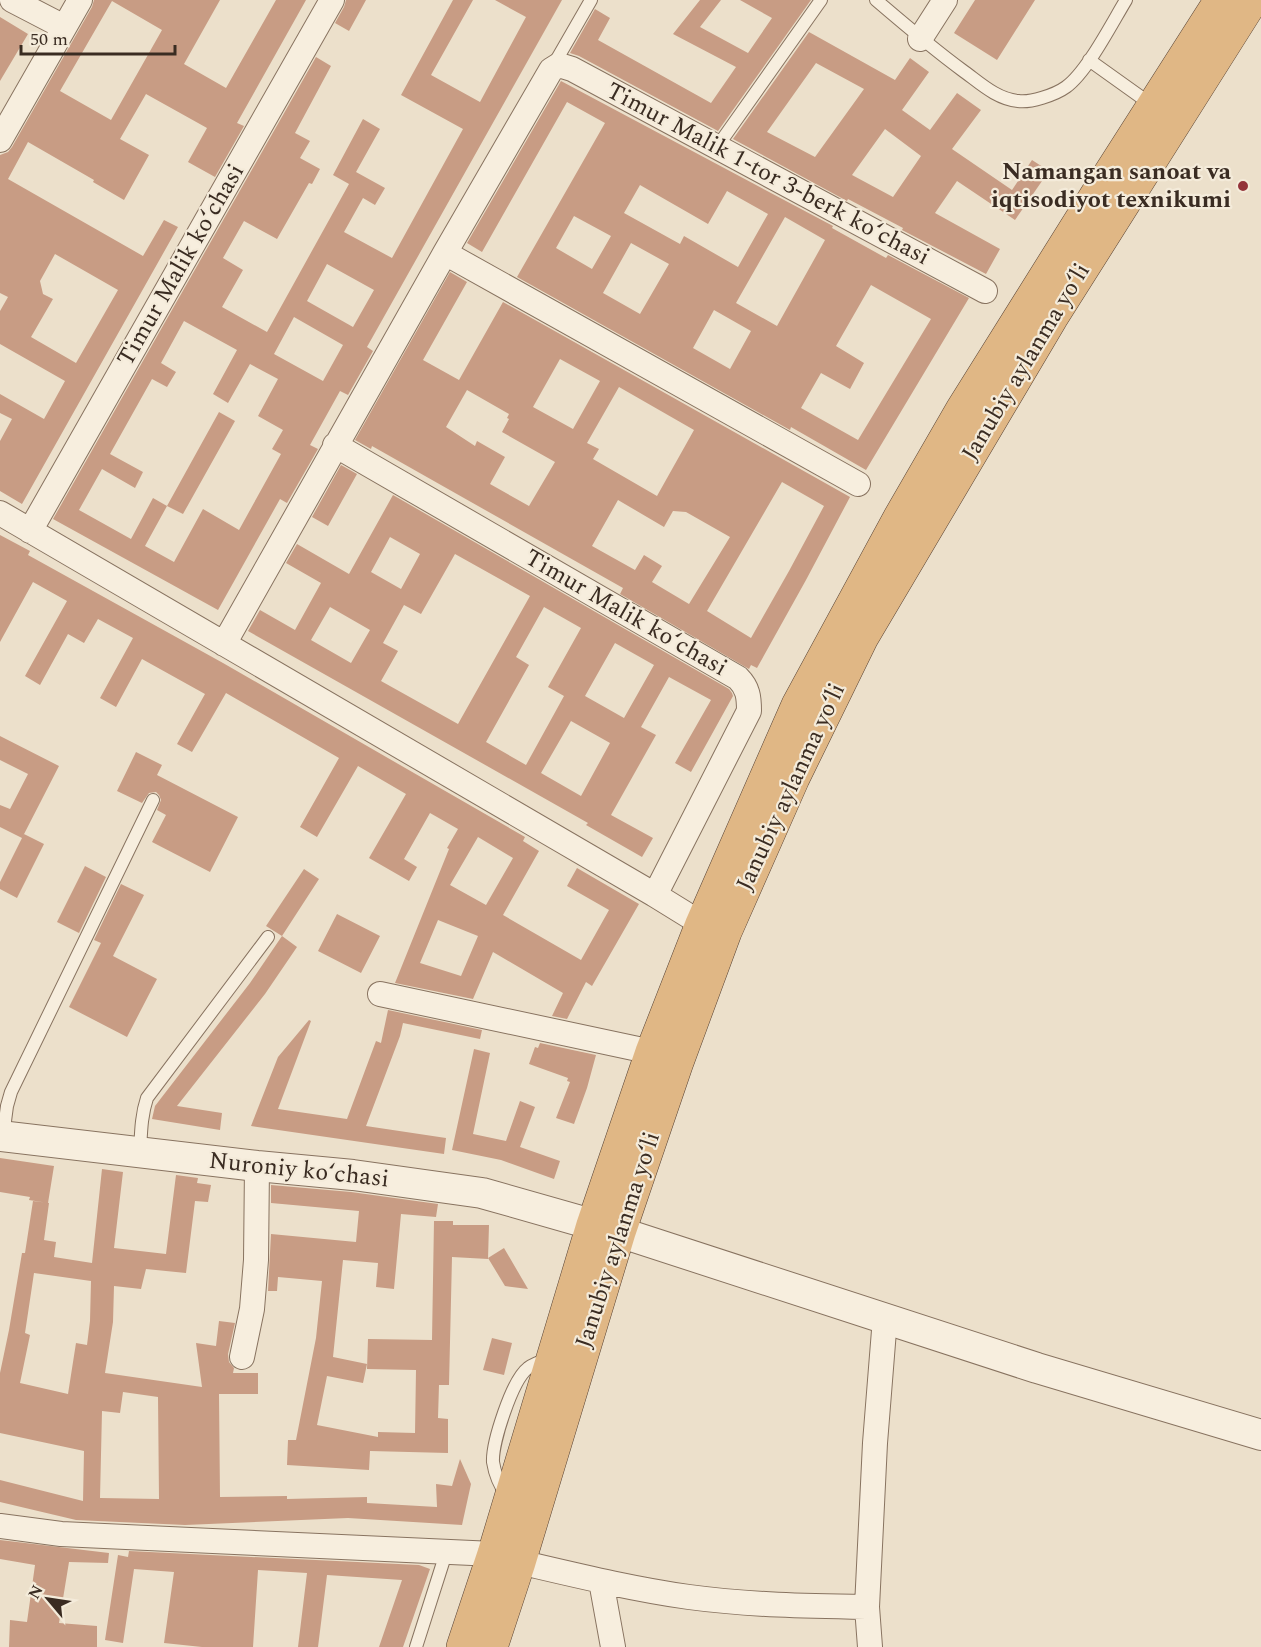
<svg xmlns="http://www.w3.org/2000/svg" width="1261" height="1647" font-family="Spectral,serif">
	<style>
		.building { fill: #c89c84; fill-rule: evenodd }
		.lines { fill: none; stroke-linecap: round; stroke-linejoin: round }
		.service-casing { stroke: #887360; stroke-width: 14 }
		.minor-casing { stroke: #887360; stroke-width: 26 }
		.tertiary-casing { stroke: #887360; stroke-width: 32 }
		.trunk-casing { stroke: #574234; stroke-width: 34 }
		.service { stroke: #f7eede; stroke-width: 12 }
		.minor { stroke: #f7eede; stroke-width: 24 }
		.tertiary { stroke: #f7eede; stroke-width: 30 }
		.trunk { stroke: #e0b785; stroke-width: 33 }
		.poi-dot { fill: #94343a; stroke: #f4ebda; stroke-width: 2 }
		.labels { text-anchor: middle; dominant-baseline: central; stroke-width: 4.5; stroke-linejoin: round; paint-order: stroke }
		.poi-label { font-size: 24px; font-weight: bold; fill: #3a2c22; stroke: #f4ebda; text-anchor: end }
		.street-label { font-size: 24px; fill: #3a2c22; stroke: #f4ebda }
	</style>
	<rect width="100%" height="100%" fill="#ece0cb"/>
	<path class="building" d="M94 0H220L184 64 226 88 276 0H306L237 123 244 126 215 177 188 162 207 128 146 94 120 139 149 155 124 200 93 182 94 180 28 142 8 179 143 256 164 220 178 227 22 504 0 491V441L12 419 0 413V394L44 419 65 381 0 344V311L8 297 0 293V155L8 152 12 147 92 7ZM112 1 162 30 111 120 60 91ZM55 254 118 290 76 363 31 337 53 299 43 294 40 281Z
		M346 0H366L349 31 335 23 344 7Z
		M453 0H473L431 75 480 102 526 17 495 0H562L367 347 373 351 348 395 340 391 310 445 318 449 287 503 280 499 218 610 53 519 316 57 331 66 295 133 310 141 300 158 320 169 312 184 309 183 277 239 244 221 223 258 243 270 222 307 267 332 349 184 333 175 363 119 380 129 356 172 385 188 375 205 363 198 344 232 392 258 463 129 401 95ZM327 264 374 290 353 327 307 301ZM294 317 343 345 323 381 274 354ZM184 321 237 350 213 394 228 403 250 364 278 379 258 416 283 430 272 449 281 454 239 530 203 509 174 562 145 546 167 506 153 498 131 539 79 510 102 469 135 488 143 472 110 454 152 379 167 387 176 372 161 363Z
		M700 0H721L700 27 748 53 772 18 740 0H811L718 131 579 56 570 53 595 9 610 18 598 40 711 103 736 67 673 34Z
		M975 0H1035L997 60 954 33Z
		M0 17 28 34 0 81Z
		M809 32 895 80 910 58 929 72 902 110 930 130 957 93 981 110 952 149 1012 190 1032 160 1049 171 1015 220 957 181 935 213 1000 249 986 274 902 230 903 228 848 199 847 201 733 139ZM816 63 864 89 815 157 767 132ZM885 129 921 156 893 197 852 175Z
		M561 81 833 226 832 228 886 258 888 255 969 298 866 470 791 427 790 430 517 277 605 123 567 102 482 252 467 243ZM640 185 708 224 727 191 768 214 738 267 684 236 680 244 624 213ZM574 216 611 236 592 269 556 248ZM785 217 825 240 777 326 736 303ZM631 243 669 264 640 314 603 293ZM871 285 931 319 858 440 801 408 821 373 850 389 864 363 836 346ZM714 310 751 331 730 369 693 348Z
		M450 272 467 282 423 360 459 380 503 302 850 497 806 580 757 668 751 665 749 669 620 594 623 588 372 446 371 449 355 440ZM560 359 600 381 573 429 533 407ZM619 387 694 430 657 496 593 459 599 449 587 443ZM467 390 509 414 507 418 509 419 502 432 555 462 529 506 490 484 505 457 477 441 475 446 446 427ZM782 482 824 506 789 571 751 638 707 611ZM618 500 664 527 673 511 686 512 730 537 689 604 652 582 662 566 644 555 635 570 592 546Z
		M219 412 235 421 183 514 167 506Z
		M341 465 357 474 328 526 312 517Z
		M393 495 729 689 732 693 733 696 691 772 675 763 711 700 669 677 641 727 656 735 611 815 653 838 642 857 586 825 588 823 248 631 260 610 295 630 321 583 286 563 297 544 349 574ZM390 537 420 554 401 589 371 572ZM455 554 530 596 458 724 381 681 398 651 383 643 404 605 421 614ZM330 607 370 630 351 663 311 640ZM544 607 581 628 548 687 564 696 526 765 486 742 529 665 516 657ZM615 643 654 665 624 718 585 696ZM571 721 610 743 581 796 541 773Z
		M0 535 30 551 28 555 223 663 525 837 523 841 539 851 503 915 581 960 609 910 567 886 577 868 639 904 592 986 586 982 567 1019 552 1016 563 993 493 952 473 999 395 983 449 849 447 848 458 829 430 813 404 859 417 867 409 881 369 858 406 794 358 766 317 837 300 827 339 758 226 693 192 752 177 744 205 694 142 659 116 707 100 698 133 638 98 619 84 643 68 634 40 685 25 676 67 601 33 582 0 642ZM478 837 513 858 486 905 450 885ZM438 920 478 936 461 976 420 963Z
		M0 736 59 766 22 838 0 827V805L10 809 28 774 0 760Z
		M136 752 162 765 157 775 238 817 210 872 152 842 166 815 157 810 161 800 159 795 156 792 149 793 142 803 117 791Z
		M24 834 44 844 17 898 0 889V882Z
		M85 866 106 877 79 933 57 922Z
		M304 869 319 879 282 936 266 926Z
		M121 884 144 895 113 956 157 979 127 1037 69 1007 101 943 94 940Z
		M337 914 380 936 361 973 318 951Z
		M282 936 297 947 265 994 177 1106 222 1113 220 1130 152 1119 155 1106 250 983Z
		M388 1010 482 1030 480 1039 403 1023 400 1036 366 1126 446 1138 444 1154 251 1126 278 1057 309 1020 311 1021 278 1109 347 1119 376 1041 381 1043Z
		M540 1043 596 1055 587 1088 574 1124 556 1118 570 1082 567 1081 568 1078 529 1064 535 1047 538 1048Z
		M474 1049 490 1053 473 1134 506 1141 520 1101 535 1107 520 1147 560 1161 554 1179 501 1160 452 1150Z
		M0 1158 54 1166 48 1203 29 1200 30 1197 0 1192Z
		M102 1169 123 1172 114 1248 166 1254 176 1175 198 1178 197 1183 211 1185 208 1202 195 1201 186 1273 146 1269 141 1289 114 1286 113 1322 105 1373 202 1387 196 1343 216 1346 219 1321 235 1323 228 1354 229 1362 234 1368 233 1373H258V1394H219L220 1497 287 1496V1499L367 1497V1503L437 1507 436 1484 452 1486 460 1459 471 1484 462 1525 348 1518 185 1525 76 1520 0 1502V1480L83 1501 84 1451 0 1433V1373L9 1330 22 1253H25L33 1201 49 1203 44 1240 56 1242 54 1257 92 1263ZM34 1273 91 1281 90 1321 87 1345 76 1343 68 1394 20 1383 30 1335 25 1333ZM123 1392 158 1397 159 1499 100 1498 102 1411 120 1413Z
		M271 1185 351 1192 438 1204 436 1217 401 1214 394 1289 376 1287 378 1263 343 1260 333 1357 367 1364 363 1383 327 1376 317 1425 378 1437V1432L415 1433 416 1370 367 1369 368 1339 432 1340 434 1221H453V1225H489L488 1259 452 1257 449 1385H439L438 1418 448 1419V1453L370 1451 369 1470 287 1465 288 1440H296L316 1338 322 1281 278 1277 277 1291H268L271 1234 356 1242 359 1211 271 1203Z
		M504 1248 528 1289 505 1286 488 1258Z
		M492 1338 512 1343 504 1375 483 1370Z
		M0 1540 109 1553 108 1563 69 1562 59 1623 97 1626V1647H9L10 1620 27 1622 35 1565 0 1559Z
		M129 1551 419 1565 430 1569 403 1647H379L402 1580 327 1575 318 1647H298L307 1573 258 1570 253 1647H202L164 1643 174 1572 134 1569 123 1643 105 1640 118 1555 128 1557Z"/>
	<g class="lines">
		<g class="service-casing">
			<path id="service" d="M876 0C904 24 932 48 962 70 979 82 996 99 1018 101 1030 103 1055 95 1066 87 1087 72 1112 23 1126 0
				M1089 60 1152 105
				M553 66 591 0
				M717 147 821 0
				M3 1136 7 1106 11 1092 153 800
				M140 1152C141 1134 141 1116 147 1098L268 937
				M507 1496C500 1486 495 1475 493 1462 492 1443 512 1380 528 1368 534 1363 542 1361 549 1359
				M416 1647 446 1553"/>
		</g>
		<g class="minor-casing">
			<path id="minor" d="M12 0 64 27
				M920 39 945 0
				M0 140 80 0
				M445 253 858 484
				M335 445 738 678C748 688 749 697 749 711L655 895
				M0 513 655 895 702 924
				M30 531 332 0
				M224 644 445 253 551 70 559 65 572 69 985 291
				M380 994 652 1052
				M242 1357 252 1309 256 1260 257 1166
				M0 1526 61 1534 494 1554
				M519 1562C575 1575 632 1589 689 1597 748 1605 808 1606 867 1607
				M601 1581 613 1647
				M870 1647 867 1607 875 1443 885 1318"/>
		</g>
		<g class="tertiary-casing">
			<path id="tertiary" d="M0 1136 257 1166 353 1175 482 1193 619 1232 1037 1368 1261 1435"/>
		</g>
		<g class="trunk-casing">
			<path id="trunk" d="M463 1647 494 1554 593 1225 652 1052 702 924 798 705 899 519 962 410 1106 180 1221 0
				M491 1647 519 1562 619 1232 677 1062 725 932 793 778 862 637 1051 318 1252 0"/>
		</g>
		<use href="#service" class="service"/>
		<use href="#minor" class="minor"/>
		<use href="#tertiary" class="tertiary"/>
		<use href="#trunk" class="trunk"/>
	</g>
	<circle class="poi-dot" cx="1243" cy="186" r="6"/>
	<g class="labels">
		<g class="poi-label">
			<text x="1231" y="172">Namangan sanoat va<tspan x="1231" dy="28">iqtisodiyot texnikumi</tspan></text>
		</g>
		<g class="street-label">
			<text transform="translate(768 174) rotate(28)">Timur Malik 1-tor 3-berk koʻchasi</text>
			<text transform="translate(181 265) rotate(-60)">Timur Malik koʻchasi</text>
			<text transform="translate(1026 362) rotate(-59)">Janubiy aylanma yoʻli</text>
			<text transform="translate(626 613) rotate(30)">Timur Malik koʻchasi</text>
			<text transform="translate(791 787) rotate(-65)">Janubiy aylanma yoʻli</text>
			<text transform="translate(299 1170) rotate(6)">Nuroniy koʻchasi</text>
			<text transform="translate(618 1240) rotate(-72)">Janubiy aylanma yoʻli</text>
		</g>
	</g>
	<g transform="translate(48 1599) rotate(299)" stroke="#f4ebda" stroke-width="4.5" paint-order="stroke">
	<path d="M0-4.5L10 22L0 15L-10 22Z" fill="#3a2c22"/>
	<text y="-9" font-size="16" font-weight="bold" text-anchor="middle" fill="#3a2c22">N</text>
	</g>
	<path d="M21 45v9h154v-9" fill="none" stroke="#3a2c22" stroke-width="3"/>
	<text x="30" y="45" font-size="18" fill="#3a2c22" stroke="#f4ebda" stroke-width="4.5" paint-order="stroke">50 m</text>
</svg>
